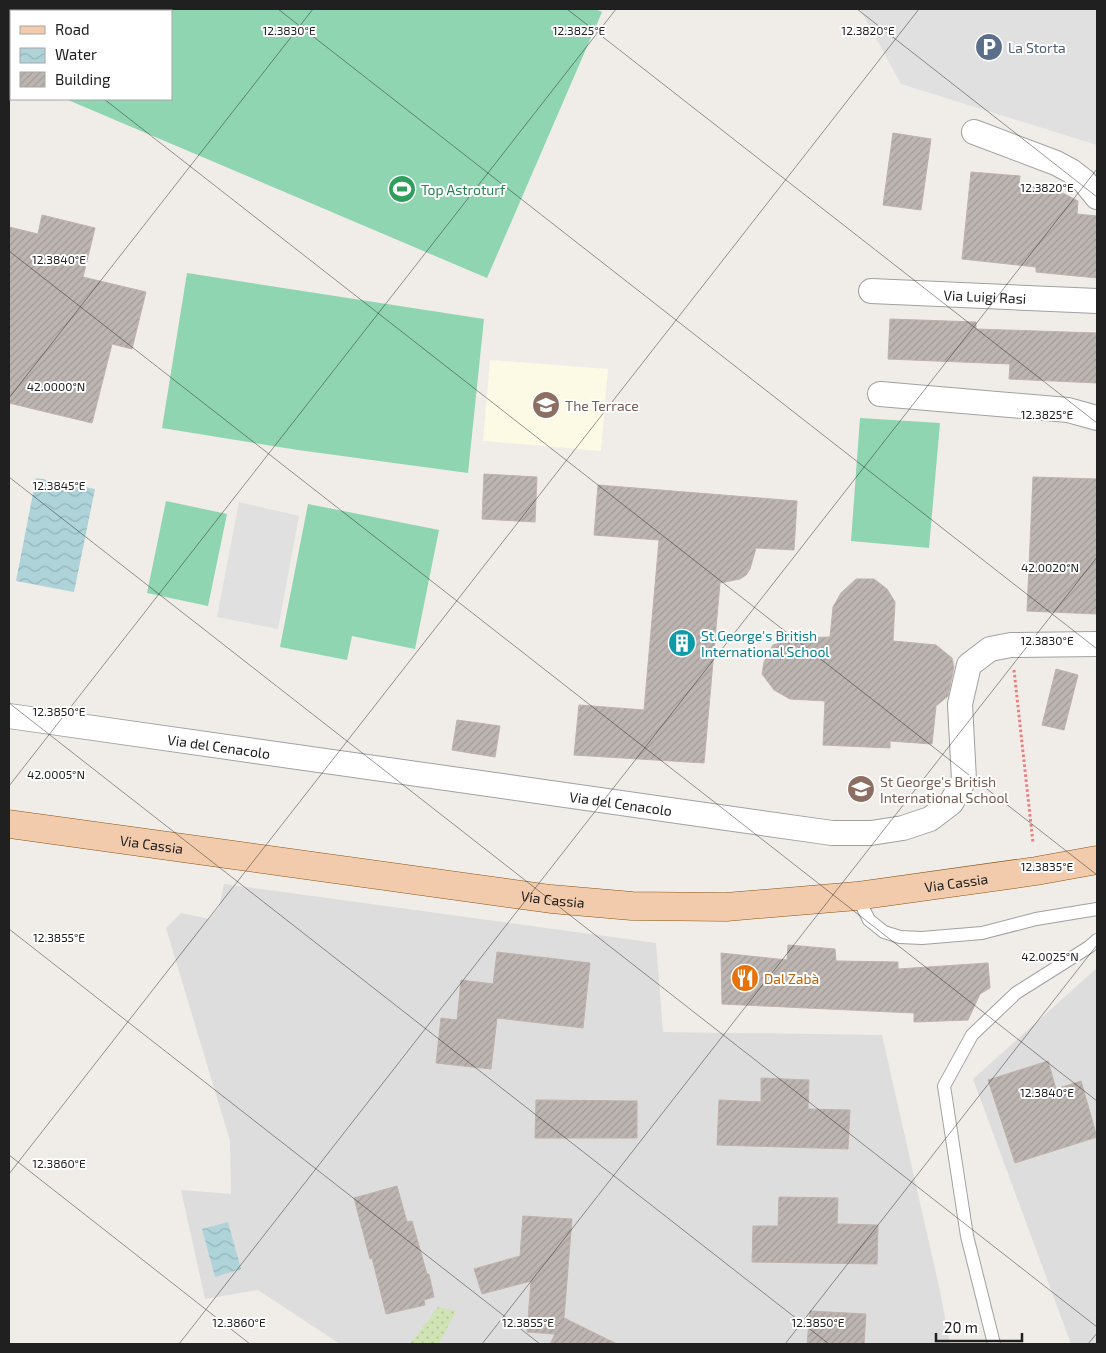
<svg xmlns="http://www.w3.org/2000/svg" width="1106" height="1353" font-family="'Exo 2',sans-serif">
	<style>
		.residential { fill: #dedddd }
		.education { fill: #fcf9e5 }
		.grass { fill: url(#grass-dots) }
		.pitch { fill: #8fd5b2 }
		.parking { fill: #e0e0e0 }
		.water { fill: url(#water-waves) }
		.building { fill: url(#building-hatch); stroke: #c0b2ac }
		.lines { fill: none; stroke-linecap: round; stroke-linejoin: round }
		.service-casing { stroke: #a1a1a1; stroke-width: 14 }
		.minor-casing { stroke: #a1a1a1; stroke-width: 26 }
		.primary-casing { stroke: #8b5512; stroke-width: 29 }
		.path { stroke: #ea7e7f; stroke-width: 3; stroke-dasharray: 2.5 2.5; stroke-linecap: butt }
		.service { stroke: #fff; stroke-width: 12 }
		.minor { stroke: #fff; stroke-width: 24 }
		.primary { stroke: #f1cbab; stroke-width: 28 }
		.ticks { fill: none; stroke: #202020; stroke-width: 1; stroke-opacity: 0.45 }
		.labels { text-anchor: middle; dominant-baseline: central; stroke-width: 4; stroke-linejoin: round; paint-order: stroke }
		.service-label { font-size: 14px; fill: #4e5e75; stroke: #fff; text-anchor: start }
		.leisure-label { font-size: 14px; fill: #27864d; stroke: #fff; text-anchor: start }
		.street-label { font-size: 14px; fill: #202020; stroke: #fff }
		.education-label { font-size: 14px; fill: #785e54; stroke: #fff; text-anchor: start }
		.culture-label { font-size: 14px; fill: #0d838f; stroke: #fff; text-anchor: start }
		.food-label { font-size: 14px; fill: #c56008; stroke: #fff; text-anchor: start }
		.ticks-label { font-size: 12px; text-anchor: middle; fill: #202020; stroke: #fff; stroke-width: 4; stroke-linejoin: round; paint-order: stroke }
	</style>
	<defs>
		<pattern id="grass-dots" width="8" height="8" patternUnits="userSpaceOnUse" patternTransform="scale(1.25)"><rect width="8" height="8" fill="#d0e3b4"/><path d="M2 2h.1M6 6h.1" fill="none" stroke="#b2c29a" stroke-width="1.8" stroke-linecap="round"/></pattern>
		<pattern id="water-waves" width="16" height="10" patternUnits="userSpaceOnUse" patternTransform="scale(1.25)"><rect width="16" height="10" fill="#aed3d8"/><path d="M0 5q4-4 8 0t8 0" fill="none" stroke="#95b5b9"/></pattern>
		<pattern id="building-hatch" width="6" height="6" patternUnits="userSpaceOnUse" patternTransform="scale(1.25)"><rect width="6" height="6" fill="#bdb5b1"/><path d="M-1 1l2-2M0 6l6-6M5 7l2-2" fill="none" stroke="#a29b98"/></pattern>
	</defs>
	<rect width="100%" height="100%" fill="#f0ece8"/>
	<path class="residential" d="M224 884 656 943 663 1032 882 1035 940 1291 950 1344H340L258 1290 205 1299 181 1190 231 1194 230 1141 166 928 181 913 209 919 219 907Z
		M1097 968V1344H1071L973 1079Z"/>
	<path class="education" d="M490 360 608 369 601 451 483 441Z"/>
	<path class="grass" d="M438 1307 456 1311 439 1344H410Z"/>
	<path class="pitch" d="M109 9H595L602 12 487 278 68 100 69 99H171V11H108Z
		M187 273 484 319 468 473 298 450 162 428Z
		M860 418 940 423 929 548 851 541Z
		M166 501 227 514 208 606 147 593Z
		M308 504 439 530 415 649 352 636 347 660 280 647Z"/>
	<path class="parking" d="M860 9H1097V145L901 84Z
		M239 502 299 516 278 629 217 617Z"/>
	<path class="water" d="M36 478 95 489 74 592 16 581Z
		M228 1222 241 1269 215 1277 202 1229Z"/>
	<path class="building" d="M893 133 931 139 921 210 883 205Z
		M971 172 1020 176 1019 185 1055 189 1078 201 1077 214 1097 216V278L1036 272V267L962 259Z
		M42 215 95 228 83 277 146 292 132 349 112 344 92 423 9 403V227L38 234Z
		M890 319 976 322V329L1097 333V383L1009 379 1010 364 888 359Z
		M484 474 537 477 535 522 482 519Z
		M1033 477 1097 479V614L1027 611Z
		M598 485 797 501 794 550 756 548 750 569 746 575 740 579 720 583 704 763 574 755 579 705 644 710 659 540 594 535Z
		M856 579H874L887 589 895 602 893 641 936 645 952 658 954 667 948 696 936 706 932 744 890 741V748L823 745 825 701 790 699 774 690 762 674 764 662 773 645 799 638 830 637 833 607 841 593Z
		M1056 669 1078 675 1064 730 1042 725Z
		M457 720 500 726 495 757 452 750Z
		M788 945 835 949 836 961 898 962V969L988 963 990 988 980 994 968 1020 914 1022V1013L722 1004 721 953 787 960Z
		M497 952 590 963 583 1028 497 1018 491 1069 436 1063 441 1018 457 1020 461 980 493 984Z
		M1048 1061 1056 1089 1081 1081 1097 1137 1015 1163 988 1080Z
		M761 1078 809 1080 808 1109 850 1110 848 1149 717 1145 719 1100 761 1102Z
		M536 1100 637 1101V1138H535Z
		M397 1186 407 1222 412 1221 427 1274H429L434 1297 424 1300 425 1305 386 1314 372 1258 370 1259 354 1198Z
		M779 1197 838 1198 837 1224 878 1225 877 1264 752 1262 753 1226H778Z
		M523 1216 572 1219 564 1318 617 1344H550L555 1334 527 1332 531 1281 482 1294 474 1269 520 1256Z
		M810 1311 866 1314 864 1344H807Z"/>
	<g class="lines">
		<g class="service-casing">
			<path id="service" d="M857 896 869 920 884 932 900 937 922 938 982 933 1036 919 1097 909
				M994 1344 967 1236 944 1086 972 1035 1016 993 1089 947 1097 940"/>
		</g>
		<g class="minor-casing">
			<g id="minor">
				<path d="M974 132 1056 163 1071 171 1084 181 1097 197"/>
				<path id="s1" d="M871 291 1097 301"/>
				<path d="M880 394 1068 410 1097 418"/>
				<path id="s2" d="M9 716 832 833H871L903 828 930 819 951 803 964 780 960 704 969 665 990 649 1011 645 1097 644"/>
			</g>
		</g>
		<g class="primary-casing">
			<g id="primary">
				<path id="s3" d="M9 824 551 899 632 906 726 907 857 896 1036 871 1097 860"/>
			</g>
		</g>
		<path class="path" d="M1014 670 1033 843"/>
		<use href="#service" class="service"/>
		<use href="#minor" class="minor"/>
		<use href="#primary" class="primary"/>
	</g>
	<path class="ticks" d="M278 9 1097 649M567 9 1097 423M857 9 1097 197M9 10V9M9 25 11 27M104 99 1097 875M9 251 1097 1101M9 398 313 9M9 477 1097 1327M9 703 829 1344M9 786 616 9M9 929 540 1344M9 1155 250 1344M9 1174 919 9M179 1344 1097 169M482 1344 1097 557M785 1344 1097 945M1088 1344 1097 1333"/>
	<defs>
		<g id="parking-disc" transform="scale(1.4375)"><circle r="9.5" fill="#5c6f8a" stroke="#fff"/><path d="M-3.5-5.5H1a3.5 3.5 0 0 1 0 7H-1V5.5H-3.5ZM-1-3.4V-.6H.8a1.4 1.4 0 0 0 0-2.8Z" fill="#fff"/></g>
		<g id="stadium-disc" transform="scale(1.4375)"><circle r="9.5" fill="#2e9e5b" stroke="#fff"/><path d="M0-5a6.5 5 0 1 0 0 10a6.5 5 0 1 0 0-10ZM-3.5-1.8h7v3.6h-7Z" fill="#fff"/></g>
		<g id="school-disc" transform="scale(1.4375)"><circle r="9.5" fill="#8d6e63" stroke="#fff"/><path d="M0-5L7-2L0 1L-7-2ZM-4 1L0 2.5L4 1V4Q0 6-4 4Z" fill="#fff"/></g>
		<g id="building-disc" transform="scale(1.4375)"><circle r="9.5" fill="#0f9aa8" stroke="#fff"/><path d="M-4-6H4V6H1V3H-1V6H-4ZM-2.5-4.3h1.7v1.8h-1.7ZM.8-4.3h1.7v1.8H.8ZM-2.5-1h1.7V.8h-1.7ZM.8-1h1.7V.8H.8Z" fill="#fff"/></g>
		<g id="restaurant-disc" transform="scale(1.4375)"><circle r="9.5" fill="#e8710a" stroke="#fff"/><path d="M-5-6h1v4h1v-4h1v4h1v-4h1v5L-1.5 .5V6h-2V.5L-5-1ZM5-6V6H3V1.5H1.5Q1.5-4 5-6Z" fill="#fff"/></g>
	</defs>
	<g fill-rule="evenodd">
		<use href="#parking-disc" x="989" y="47"/>
		<use href="#stadium-disc" x="402" y="189"/>
		<use href="#school-disc" x="546" y="405"/>
		<use href="#building-disc" x="682" y="643"/>
		<use href="#school-disc" x="861" y="789"/>
		<use href="#restaurant-disc" x="745" y="978"/>
	</g>
	<g class="labels">
		<g class="service-label">
			<text x="1008" y="47">La Storta</text>
		</g>
		<g class="leisure-label">
			<text x="421" y="189">Top Astroturf</text>
		</g>
		<g class="street-label">
			<text stroke="none"><textPath href="#s1" startOffset="114">Via Luigi Rasi</textPath></text>
			<text stroke="none"><textPath href="#s2" startOffset="212">Via del Cenacolo</textPath></text>
			<text stroke="none"><textPath href="#s2" startOffset="618">Via del Cenacolo</textPath></text>
			<text stroke="none"><textPath href="#s3" startOffset="144">Via Cassia</textPath></text>
			<text stroke="none"><textPath href="#s3" startOffset="954">Via Cassia</textPath></text>
			<text stroke="none"><textPath href="#s3" startOffset="549">Via Cassia</textPath></text>
		</g>
		<g class="education-label">
			<text x="565" y="405">The Terrace</text>
			<text x="880" y="781">St George's British<tspan x="880" dy="16">International School</tspan></text>
		</g>
		<g class="culture-label">
			<text x="701" y="635">St.George's British<tspan x="701" dy="16">International School</tspan></text>
		</g>
		<g class="food-label">
			<text x="764" y="978">Dal Zabà</text>
		</g>
	</g>
	<g class="ticks-label">
		<text x="289" y="35">12.3830°E</text>
		<text x="579" y="35">12.3825°E</text>
		<text x="868" y="35">12.3820°E</text>
		<text x="1047" y="192">12.3820°E</text>
		<text x="59" y="264">12.3840°E</text>
		<text x="56" y="391">42.0000°N</text>
		<text x="1047" y="419">12.3825°E</text>
		<text x="59" y="490">12.3845°E</text>
		<text x="1050" y="572">42.0020°N</text>
		<text x="1047" y="645">12.3830°E</text>
		<text x="59" y="716">12.3850°E</text>
		<text x="56" y="779">42.0005°N</text>
		<text x="1047" y="871">12.3835°E</text>
		<text x="59" y="942">12.3855°E</text>
		<text x="1050" y="961">42.0025°N</text>
		<text x="1047" y="1097">12.3840°E</text>
		<text x="59" y="1168">12.3860°E</text>
		<text x="239" y="1327">12.3860°E</text>
		<text x="528" y="1327">12.3855°E</text>
		<text x="818" y="1327">12.3850°E</text>
	</g>
	<rect width="1106" height="1353" fill="none" stroke="#202020" stroke-width="20"/>
	<rect x="10" y="10" width="162" height="90" fill="#ffffff" stroke="#a6a6a6"/>
	<rect x="20" y="26" width="25" height="8" fill="#f1cbab" stroke="#a6a6a6"/>
	<text x="55" y="35" font-size="15" fill="#202020">Road</text>
	<rect x="20" y="48" width="25" height="15" fill="url(#water-waves)" stroke="#a6a6a6"/>
	<text x="55" y="60" font-size="15" fill="#202020">Water</text>
	<rect x="20" y="72" width="25" height="15" fill="url(#building-hatch)" stroke="#a6a6a6"/>
	<text x="55" y="85" font-size="15" fill="#202020">Building</text>
	<path d="M936 1333v8h86v-8" fill="none" stroke="#202020" stroke-width="2.5"/>
	<text x="944" y="1333" font-size="15" fill="#202020" stroke="#ffffff" stroke-width="4" paint-order="stroke">20 m</text>
</svg>
